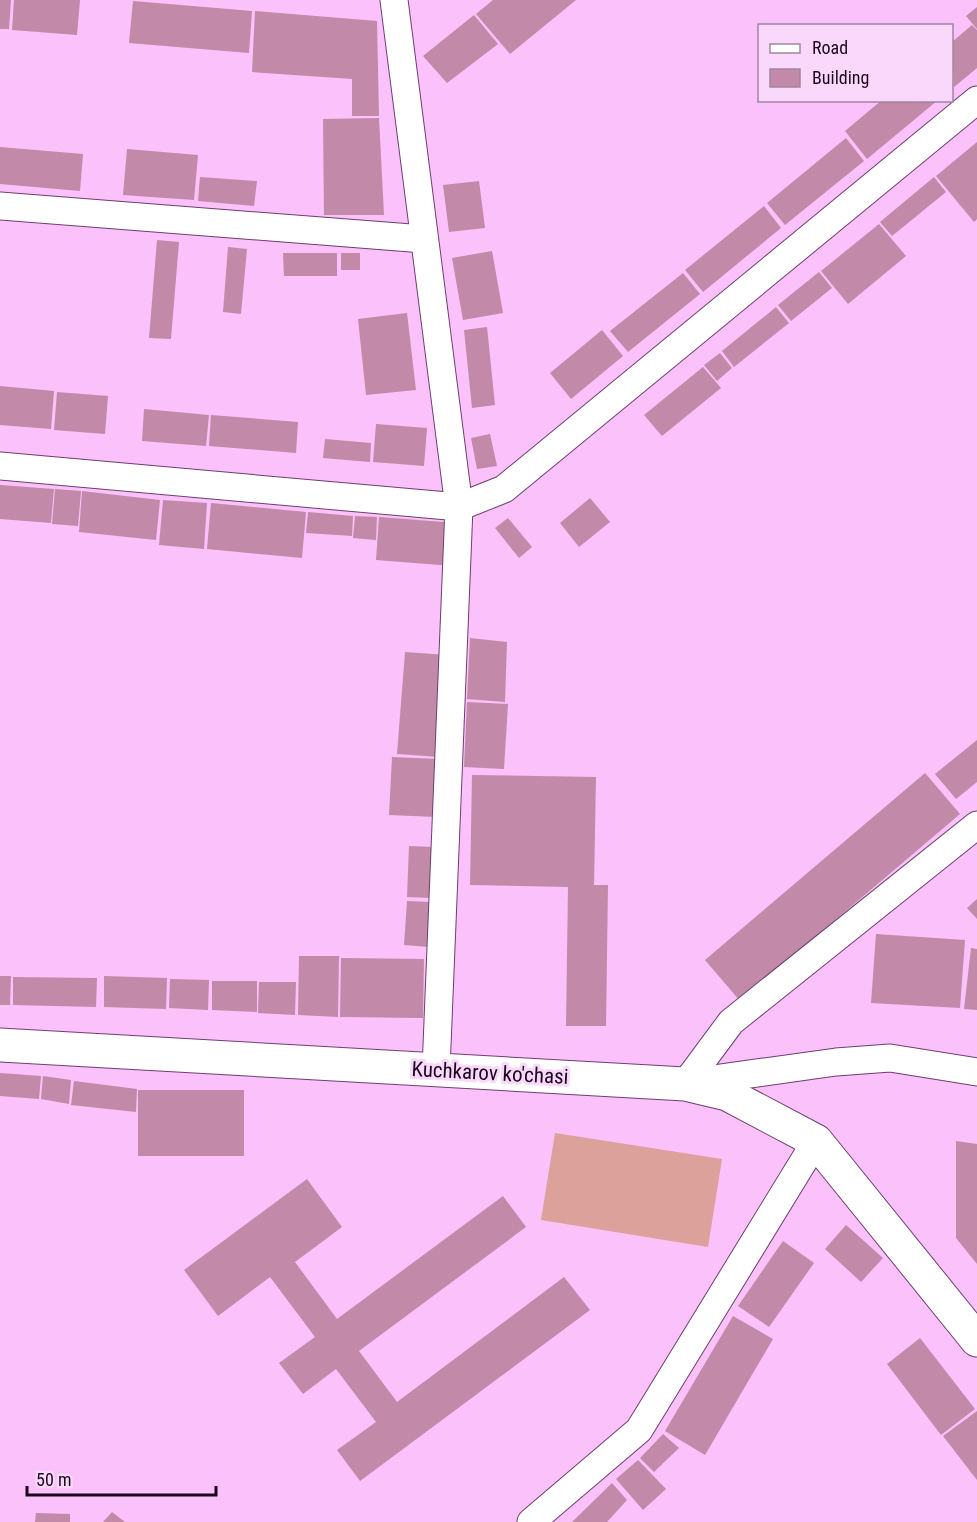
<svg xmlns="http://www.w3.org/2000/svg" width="977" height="1522" font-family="'Roboto Condensed',sans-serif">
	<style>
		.pitch { fill: #dca19a }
		.building { fill: #c289a8 }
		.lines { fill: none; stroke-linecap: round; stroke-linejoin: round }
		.street-casing { stroke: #6f3e70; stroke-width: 29 }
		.secondary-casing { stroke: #6f3e70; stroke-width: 35 }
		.street { stroke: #fff; stroke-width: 27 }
		.secondary { stroke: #fff; stroke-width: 33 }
		.labels { text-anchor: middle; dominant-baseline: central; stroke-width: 6; stroke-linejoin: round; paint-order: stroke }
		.street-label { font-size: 21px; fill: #1c081d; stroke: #fad8fb }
	</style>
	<rect width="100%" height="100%" fill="#fac1fb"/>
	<path class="pitch" d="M555 1133 722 1159 708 1247 541 1220Z"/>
	<path class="building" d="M0 0H11L9 29H0Z
		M14 0H80L77 35 12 30Z
		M493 0H576L510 54 476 14Z
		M133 1 252 11 249 53 129 43Z
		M977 7V29L966 16Z
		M255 11 377 21 379 116H352V79L252 72Z
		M474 15 498 44 447 83 423 56Z
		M972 25 977 30V68L954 87 952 42Z
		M882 100H938L867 159 845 131Z
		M379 118 384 215H324L323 119Z
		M846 138 864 161 785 225 767 203Z
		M977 142V219L974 222 936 176Z
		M0 147 83 154 80 191 0 184Z
		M127 149 198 155 194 200 123 195Z
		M200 177 257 181 254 206 198 201Z
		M934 177 946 192 892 236 880 222Z
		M479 181 485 228 449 232 443 185Z
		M764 206 781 228 703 292 685 270Z
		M879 224 906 256 848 304 821 271Z
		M157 240 179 242 171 339 149 338Z
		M228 247 247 249 241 314 223 312Z
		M492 251 503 313 463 320 452 258Z
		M283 253H337V276H284Z
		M341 253H360V270H341Z
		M819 272 832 288 791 321 778 305Z
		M683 273 700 294 628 352 610 331Z
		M776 307 789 323 734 367 722 351Z
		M407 313 416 390 366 395 358 319Z
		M487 327 495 405 472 408 464 330Z
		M602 330 623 356 571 399 550 373Z
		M720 353 732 368 717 381 704 365Z
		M703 367 721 388 662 436 644 415Z
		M0 386 54 391 51 429 0 425Z
		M57 392 108 396 105 434 54 430Z
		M144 409 209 415 206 446 142 441Z
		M211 415 298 422 296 453 209 446Z
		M376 424 427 428 424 466 373 462Z
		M490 434 497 466 477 469 471 438Z
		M325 439 371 443 370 462 323 458Z
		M0 485 54 489 51 523 0 519Z
		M55 489 81 491 78 526 52 524Z
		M82 491 160 500 156 540 79 532Z
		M590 498 610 522 579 547 560 523Z
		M163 500 207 503 204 549 159 545Z
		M211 503 306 512 302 558 207 549Z
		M308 512 353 516 352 536 306 533Z
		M355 516 377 517 376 540 353 538Z
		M379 517 457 523 453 566 376 560Z
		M508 518 532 547 519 558 495 528Z
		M470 638 507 642 505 702 467 699Z
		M405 652 447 655 439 757 397 754Z
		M467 702 508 704 504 769 464 767Z
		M977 740V782L956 799 935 774Z
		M392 757 439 759 436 817 389 815Z
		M925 773 960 814 740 1001 705 960Z
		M472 775 596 777 594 885H608L606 1026H566L568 887 470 885Z
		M409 846 434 847 431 898 407 897Z
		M977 899V919L967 908Z
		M407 901 431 902 429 947 404 945Z
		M876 934 965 940 960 1008 871 1003Z
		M971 948 977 949V1010L964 1009Z
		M299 956H339L338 1017 298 1015Z
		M341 958 424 959 423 1018 340 1017Z
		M0 976H11L10 1005H0Z
		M104 976 167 978 166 1009 104 1007Z
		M13 977 97 978 96 1007 13 1005Z
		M170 979 209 980 208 1010 169 1008Z
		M212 981H257V1012L212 1010Z
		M259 982H296L295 1015 258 1013Z
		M0 1073 41 1076 39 1099 0 1096Z
		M43 1076 71 1080 69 1104 41 1099Z
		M74 1081 137 1089 136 1112 71 1105Z
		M138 1090H244V1156H138Z
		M956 1141 977 1144V1264L956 1238Z
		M307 1179 342 1227 295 1262 337 1319 503 1196 526 1227 359 1351 397 1402 564 1277 590 1310 360 1481 337 1450 376 1422 336 1369 303 1394 279 1363 315 1337 270 1277 218 1316 184 1270Z
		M846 1225 883 1258 861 1282 825 1249Z
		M783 1241 814 1263 769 1327 738 1306Z
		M733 1316 773 1339 705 1455 665 1431Z
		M920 1338 975 1409 941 1435 887 1364Z
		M977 1411V1480L943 1436Z
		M663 1434 679 1448 654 1472 640 1458Z
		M638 1460 666 1489 643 1510 616 1479Z
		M612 1483 627 1500 607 1522H572Z
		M112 1512 125 1522H103Z
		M36 1513 70 1514V1522H35Z"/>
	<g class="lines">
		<g class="street-casing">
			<path id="street" d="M394 0 459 507 436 1070
				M0 206 424 239
				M0 466 459 507 504 489 977 100
				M692 1082 836 1062 890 1058 977 1072
				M685 1084 731 1022 977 825
				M531 1522 639 1430 816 1141"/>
		</g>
		<g class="secondary-casing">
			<path id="secondary" d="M0 1045 685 1084 727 1094 816 1141 977 1340"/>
		</g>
		<use href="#street" class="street"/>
		<use href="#secondary" class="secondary"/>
	</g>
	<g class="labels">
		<g class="street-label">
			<text transform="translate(490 1073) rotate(3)">Kuchkarov ko'chasi</text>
		</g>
	</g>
	<rect x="758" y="24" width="195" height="78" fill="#fad8fb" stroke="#a185a2" stroke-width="1.5"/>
	<rect x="770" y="44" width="30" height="9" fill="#ffffff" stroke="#a185a2" stroke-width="1.5"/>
	<text x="812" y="54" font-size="18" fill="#1c081d">Road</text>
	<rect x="770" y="69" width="30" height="18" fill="#c289a8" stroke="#a185a2" stroke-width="1.5"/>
	<text x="812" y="84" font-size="18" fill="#1c081d">Building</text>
	<path d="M27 1486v9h189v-9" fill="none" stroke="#1c081d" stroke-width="3"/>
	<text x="36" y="1486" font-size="18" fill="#1c081d" stroke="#fad8fb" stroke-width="4.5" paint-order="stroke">50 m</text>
</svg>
